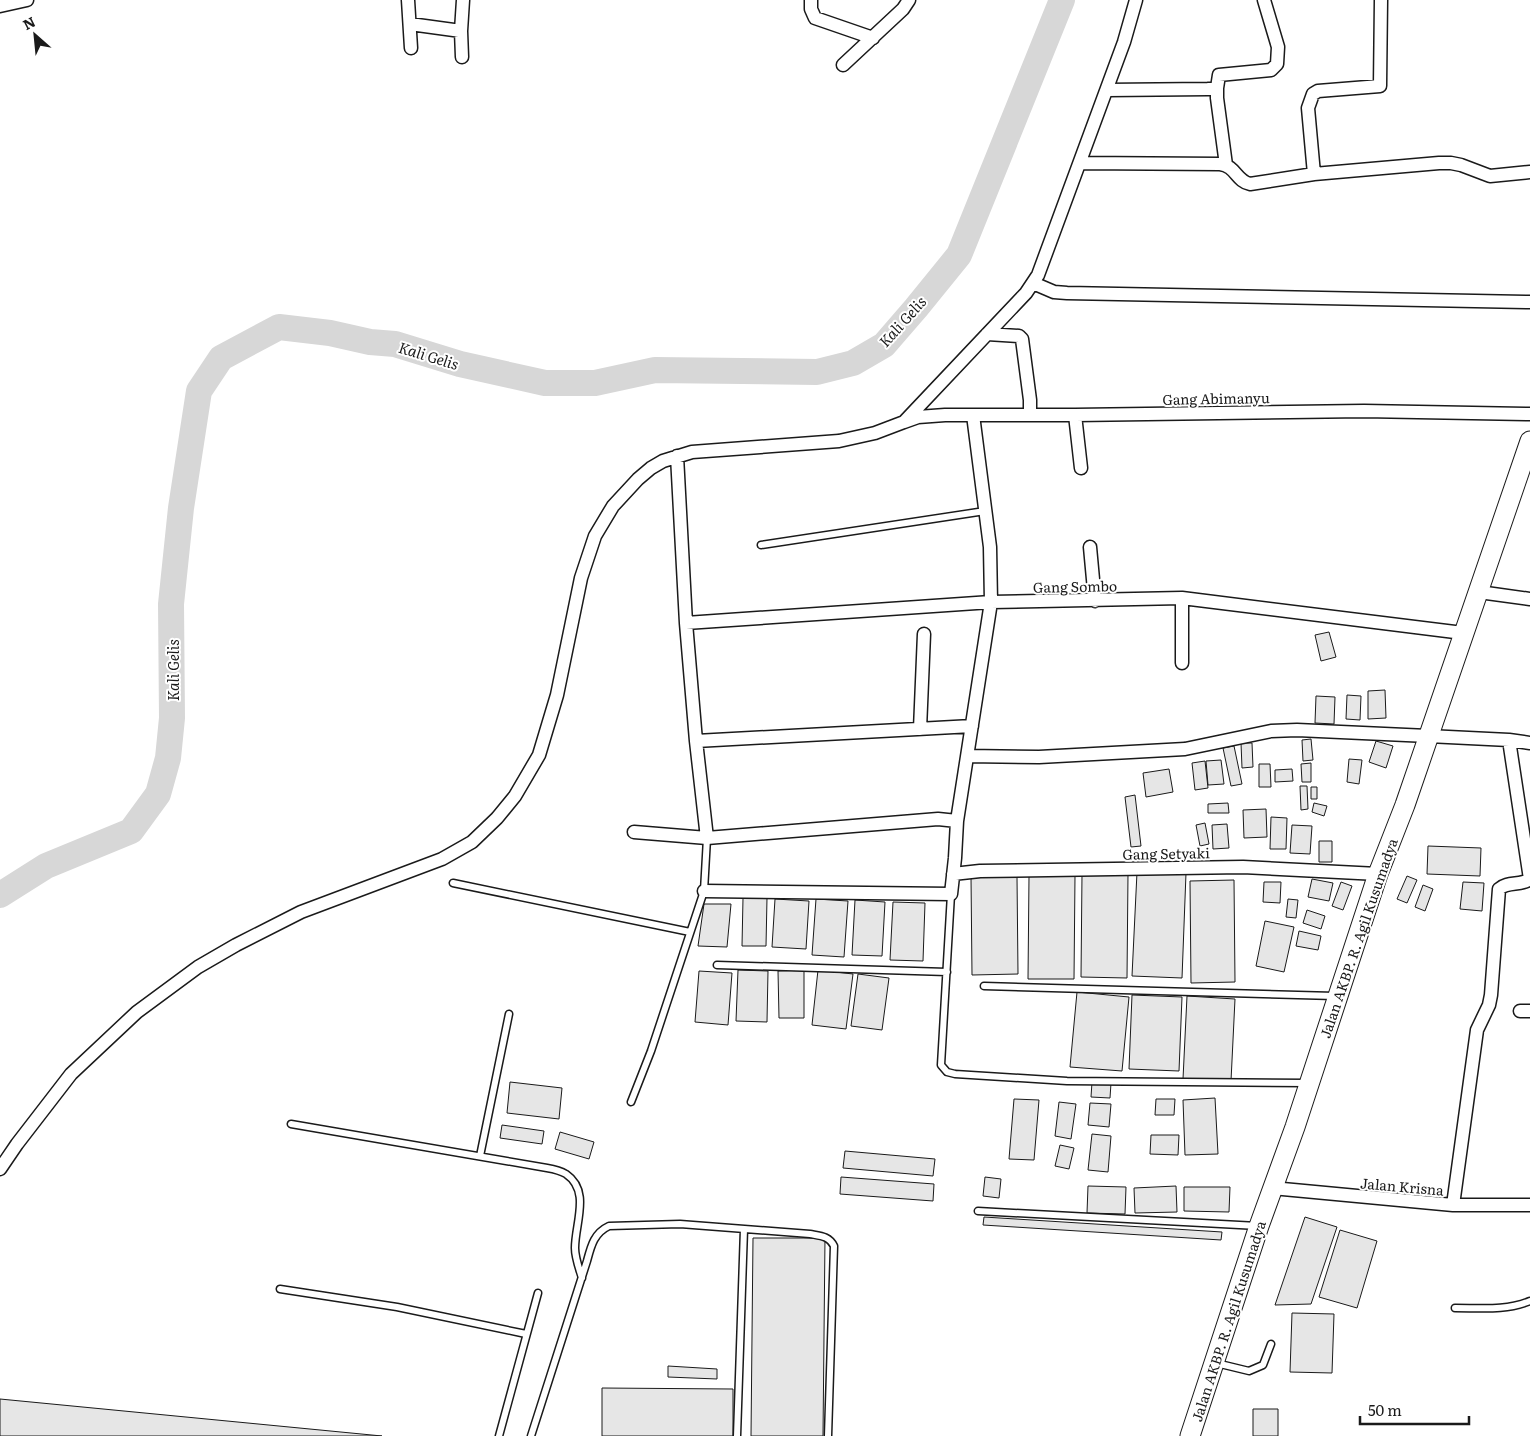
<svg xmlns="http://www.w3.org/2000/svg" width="1530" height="1436" font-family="Literata,serif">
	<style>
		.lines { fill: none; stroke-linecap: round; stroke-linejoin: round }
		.river { stroke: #d7d7d7; stroke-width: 26 }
		.building { fill: #e6e6e6; stroke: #1a1a1a }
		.service-casing { stroke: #1a1a1a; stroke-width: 9 }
		.minor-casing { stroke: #1a1a1a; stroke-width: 15 }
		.secondary-casing { stroke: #1a1a1a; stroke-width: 21 }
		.service { stroke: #fff; stroke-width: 6 }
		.minor { stroke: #fff; stroke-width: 12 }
		.secondary { stroke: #fff; stroke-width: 19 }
		.labels { text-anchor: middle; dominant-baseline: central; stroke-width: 4; stroke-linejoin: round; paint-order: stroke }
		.street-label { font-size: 14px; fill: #1a1a1a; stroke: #fff }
		.water-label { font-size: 15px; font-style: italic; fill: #1a1a1a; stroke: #fff }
	</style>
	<rect width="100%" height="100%" fill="#fff"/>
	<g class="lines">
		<path class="river" d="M0 895 46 866 131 831 158 794 168 758 172 718 171 604 181 508 199 391 221 358 279 327 330 333 370 342 395 344 460 364 545 383H595L655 370 817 372 853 363 884 345 916 308 959 255 1062 0"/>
	</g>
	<path class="building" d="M1329 632 1336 657 1321 661 1315 635Z
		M1385 690 1386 718 1368 719V691Z
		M1347 695 1361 696 1360 720 1346 719Z
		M1316 696 1335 697 1334 724 1315 723Z
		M1311 739 1313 760 1303 761 1302 740Z
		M1376 741 1393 746 1386 768 1369 762Z
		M1241 743H1252L1253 767 1242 768Z
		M1234 746 1242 784 1231 786 1223 748Z
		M1349 759 1362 760 1359 784 1347 782Z
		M1221 760 1224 784 1208 785 1206 761Z
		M1205 761 1208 788 1195 790 1192 763Z
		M1311 763V782H1302L1301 764Z
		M1259 764H1270L1271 787H1259Z
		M1169 769 1173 792 1146 797 1143 773Z
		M1292 769 1293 781 1275 782V770Z
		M1300 786H1307L1308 809 1301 810Z
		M1311 787H1317V799H1311Z
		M1135 795 1141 846 1131 847 1125 797Z
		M1228 803 1229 813H1208V804Z
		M1314 803 1327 806 1324 816 1312 812Z
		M1266 809 1267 837 1244 838 1243 810Z
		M1271 817 1287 818 1286 849H1270Z
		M1205 823 1209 844 1200 846 1196 825Z
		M1227 824 1229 848 1213 849 1212 825Z
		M1292 825 1312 826 1310 854 1290 853Z
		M1319 841H1332V862H1319Z
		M1428 846 1481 848 1480 876 1427 874Z
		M1137 872 1186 873 1182 978 1132 976Z
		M1082 874H1128L1127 978 1081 977Z
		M1029 876H1075L1074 979H1028Z
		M1407 876 1417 880 1407 903 1397 899Z
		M971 877H1017L1018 974 972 975Z
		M1312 879 1333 883 1329 901 1308 897Z
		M1234 880 1235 982 1191 983 1190 881Z
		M1264 882H1281L1280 903 1263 902Z
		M1341 882 1352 886 1343 910 1332 906Z
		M1463 882 1484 883 1482 911 1460 909Z
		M1423 885 1433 889 1425 911 1415 907Z
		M743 898H767L766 946H742Z
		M775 899 809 901 806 949 772 947Z
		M816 899 848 901 844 957 812 955Z
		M1288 899 1298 900 1296 918 1286 917Z
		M855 900 885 902 882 956 852 955Z
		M893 902 925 903 923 961 890 960Z
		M704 904H731L727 947 698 946Z
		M1307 910 1325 916 1321 929 1303 923Z
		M1265 921 1294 927 1284 972 1256 966Z
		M1299 931 1321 936 1318 950 1296 946Z
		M738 970 768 971 767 1022 736 1021Z
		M804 970V1018H779L778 971Z
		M818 970 853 974 846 1029 812 1025Z
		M699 971 732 973 728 1025 695 1022Z
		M858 974 889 978 882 1030 851 1026Z
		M1077 992 1129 997 1122 1071 1070 1067Z
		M1132 995 1182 997 1179 1071 1129 1069Z
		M1187 996 1235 999 1231 1081 1183 1079Z
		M510 1082 562 1088 559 1119 507 1113Z
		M1092 1082 1111 1083 1110 1098 1091 1097Z
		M1215 1098 1218 1154 1185 1155 1183 1100Z
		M1014 1099 1039 1100 1034 1160 1009 1159Z
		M1156 1099H1175L1174 1115H1155Z
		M1059 1102 1076 1104 1071 1139 1055 1136Z
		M1090 1103 1111 1104 1109 1127 1088 1125Z
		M502 1125 544 1131 542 1144 500 1138Z
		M560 1132 594 1142 589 1159 555 1149Z
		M1092 1134 1111 1136 1108 1172 1088 1170Z
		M1151 1135H1179L1178 1155 1150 1154Z
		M1060 1145 1074 1148 1069 1169 1055 1166Z
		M845 1151 935 1159 933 1176 843 1168Z
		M841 1177 934 1184 933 1201 840 1194Z
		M985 1177 1001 1179 999 1198 983 1196Z
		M1088 1186 1126 1187 1125 1214 1087 1213Z
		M1176 1186 1177 1212 1135 1213 1134 1188Z
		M1184 1187H1230L1229 1212 1184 1211Z
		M984 1217 1222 1232 1221 1240 983 1225Z
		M1305 1217 1337 1227 1311 1304 1275 1305Z
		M1340 1230 1377 1241 1357 1308 1319 1297Z
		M753 1238H825L823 1436H751Z
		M1292 1313 1334 1314 1332 1373 1290 1372Z
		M668 1366 717 1369V1379L668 1377Z
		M602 1388 733 1389V1436H602Z
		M0 1399 382 1436H0Z
		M1253 1409H1278V1436H1253Z"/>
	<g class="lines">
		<g class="service-casing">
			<path id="service" d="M761 545 985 511
				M453 883 690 932
				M951 894 941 1065 947 1072 955 1074 1067 1081 1308 1083
				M717 965 947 972
				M984 986 1335 996
				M631 1102 651 1051 704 891 707 838
				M291 1124 547 1168C553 1169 561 1171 566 1174 591 1191 575 1223 575 1248 575 1258 579 1268 582 1278
				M480 1156 509 1014
				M978 1211 1258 1226
				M280 1289 397 1307 526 1334
				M1455 1308C1481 1308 1506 1311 1530 1301
				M1216 1363 1249 1371 1263 1365 1271 1344
				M499 1436 538 1293
				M531 1436 587 1261C591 1246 594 1233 609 1226L680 1224 810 1234C821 1236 829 1236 834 1246L828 1436
				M737 1436 744 1229"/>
		</g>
		<g class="minor-casing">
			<path id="minor" d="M408 0 411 48
				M811 0V9L815 18 873 38
				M0 6 27 0
				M410 24 461 31
				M462 57 461 31 463 0
				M843 65 903 9 909 0
				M1217 88 1219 75 1271 70 1277 64 1278 47 1264 0
				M1107 90 1208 89 1217 88V98L1226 165
				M1080 163 1220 164C1236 166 1236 181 1250 184L1314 174 1439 163H1451L1461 165 1490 176 1530 172
				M1314 174 1308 108 1313 94 1318 91 1380 86 1381 0
				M1033 283 1054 292 1067 293 1530 302
				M987 334 1019 336 1022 339 1030 400V415
				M1075 415 1081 468
				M904 422 918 417 945 415H1075L1364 411 1530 414
				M677 456 686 623 696 741 707 838 938 819 957 821 955 858 951 894 704 891
				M1090 547 1095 601
				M1479 592 1530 599
				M1182 598V663
				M686 623 991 602 1182 598 1463 633
				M920 729 924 634
				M696 741 972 726
				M967 756 1039 757 1185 749 1271 731 1297 730 1428 736 1509 740 1530 743
				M957 821 991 602 990 547 973 415
				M634 832 707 838
				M953 874 980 871 1243 867 1378 874
				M1520 1011H1530
				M0 1169 17 1144 71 1074 137 1012 198 967 236 945 301 912 442 859 472 842 497 818 515 796 539 755 557 695 581 578 595 536 613 506 638 479 651 468 663 461 692 452 839 441 875 433 904 422 1026 293 1038 275 1124 42 1136 0
				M1272 1188 1453 1205H1530
				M1453 1205 1477 1030 1489 1005 1491 995 1499 889C1507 881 1522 886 1530 879L1509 740"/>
		</g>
		<g class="secondary-casing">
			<path id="secondary" d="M1190 1436 1259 1226 1295 1127 1378 874 1405 805 1530 441"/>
		</g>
		<use href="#service" class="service"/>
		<use href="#minor" class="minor"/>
		<use href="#secondary" class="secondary"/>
	</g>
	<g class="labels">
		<g class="street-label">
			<text transform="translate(1216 398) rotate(-1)">Gang Abimanyu</text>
			<text transform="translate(1075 586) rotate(-1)">Gang Sombo</text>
			<text transform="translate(1166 853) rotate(-1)">Gang Setyaki</text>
			<text transform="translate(1358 938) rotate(-71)">Jalan AKBP. R. Agil Kusumadya</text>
			<text transform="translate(1402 1186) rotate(5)">Jalan Krisna</text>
			<text transform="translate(1228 1321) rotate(-72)">Jalan AKBP. R. Agil Kusumadya</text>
		</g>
		<g class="water-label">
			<text transform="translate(902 321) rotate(-48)">Kali Gelis</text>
			<text transform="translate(429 355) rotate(17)">Kali Gelis</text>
			<text transform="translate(172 670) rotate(-90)">Kali Gelis</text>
		</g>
	</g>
	<g transform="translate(35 35) rotate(333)" stroke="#ffffff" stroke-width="4" paint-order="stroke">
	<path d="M0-4L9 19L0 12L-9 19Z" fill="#1a1a1a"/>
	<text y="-8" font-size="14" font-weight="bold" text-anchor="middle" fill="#1a1a1a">N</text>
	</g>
	<path d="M1360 1416v8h109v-8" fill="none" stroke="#1a1a1a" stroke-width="2.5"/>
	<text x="1368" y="1416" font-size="15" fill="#1a1a1a" stroke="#ffffff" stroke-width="4" paint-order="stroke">50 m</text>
</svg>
